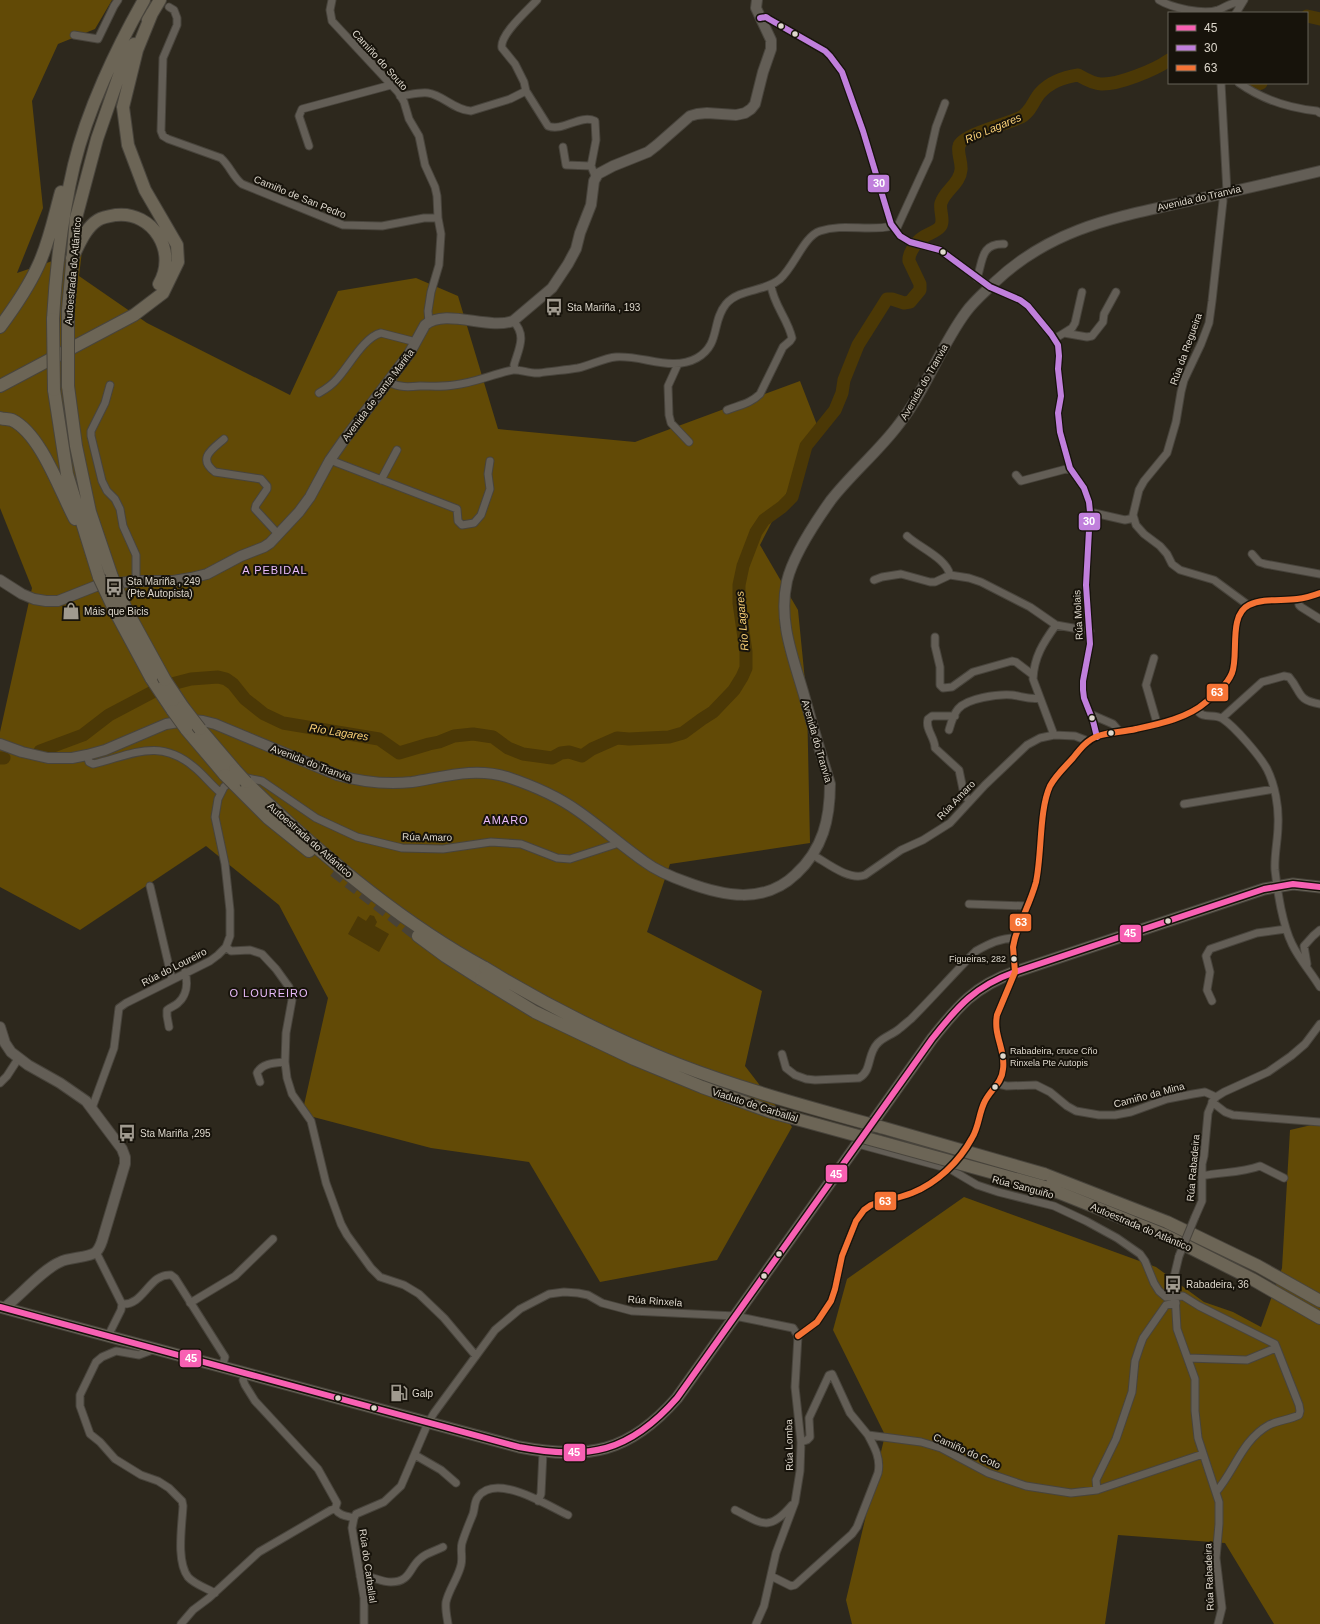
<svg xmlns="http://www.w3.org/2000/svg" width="1320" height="1624" font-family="Helvetica,sans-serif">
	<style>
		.green { fill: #624a06 }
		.water { fill: #4b3806 }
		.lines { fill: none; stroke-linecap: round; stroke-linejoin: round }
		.river { stroke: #4b3806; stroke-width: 13 }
		.motorway-tunnel { stroke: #484237; stroke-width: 12; stroke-dasharray: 12 6; stroke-linecap: butt }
		.minor-casing { stroke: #48443c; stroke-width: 9 }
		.secondary-casing { stroke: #48443c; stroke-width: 12 }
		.primary-casing { stroke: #48443c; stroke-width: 13 }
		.motorway-casing { stroke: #48443c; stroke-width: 14 }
		.minor { stroke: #635e56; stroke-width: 7 }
		.secondary { stroke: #635e56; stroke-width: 10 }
		.primary { stroke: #6c675a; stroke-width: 11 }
		.motorway { stroke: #6c6556; stroke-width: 12 }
		.minor-bridge-casing { stroke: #48443c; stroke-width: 9; stroke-linecap: butt }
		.motorway-bridge-casing { stroke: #48443c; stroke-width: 14; stroke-linecap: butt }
		.minor-bridge { stroke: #635e56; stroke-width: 7 }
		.motorway-bridge { stroke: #6c6556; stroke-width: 12 }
		.bus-1-casing { stroke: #17130b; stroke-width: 9 }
		.bus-2-casing { stroke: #17130b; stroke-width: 9 }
		.bus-3-casing { stroke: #17130b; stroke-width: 9 }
		.bus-1 { stroke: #f860b3; stroke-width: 6 }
		.bus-2 { stroke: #c07fdc; stroke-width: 6 }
		.bus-3 { stroke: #f57335; stroke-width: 6 }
		.bus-dot { fill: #ded8cd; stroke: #17130b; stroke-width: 1.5 }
		.labels { text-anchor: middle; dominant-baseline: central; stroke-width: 4; stroke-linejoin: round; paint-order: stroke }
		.bus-label { font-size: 9px; fill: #ded8cd; stroke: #17130b; text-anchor: end }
		.street-label { font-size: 10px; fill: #ded8cd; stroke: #17130b }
		.poi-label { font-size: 10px; fill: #ded8cd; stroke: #17130b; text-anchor: start }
		.water-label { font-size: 11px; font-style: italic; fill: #fad177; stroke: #17130b }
		.neighbourhood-label { font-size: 11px; letter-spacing: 1px; fill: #e9bbfb; stroke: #17130b }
		.line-badge { stroke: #17130b; stroke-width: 1.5 }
		.badge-label { font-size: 11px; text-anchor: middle; font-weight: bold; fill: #fff }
	</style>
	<rect width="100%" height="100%" fill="#2d281d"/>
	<path class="green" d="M0 0H112L95 29 58 44 32 101 43 208 17 273 82 251 79 276 147 323 290 395 338 291 416 278 458 296 498 429 635 442 800 381 819 430 760 545 798 610 807 701 810 843 670 864 647 932 762 991 745 1066 792 1127 717 1260 600 1282 529 1162 431 1148 302 1114 328 998 279 905 206 846 80 930 0 887V732L32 588 0 508Z
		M1320 1123V1624H1274L1225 1543 1118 1535 1105 1624H852L846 1600 885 1435 833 1330 847 1279 964 1197 1156 1267 1204 1302 1233 1312 1261 1327 1282 1268 1290 1130Z"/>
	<path class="water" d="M370 915 374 916 377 922 375 926 389 934 379 952 348 934 358 916 366 921Z"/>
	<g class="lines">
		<path class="river" d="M1307 16 1320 19
			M1251 83 1258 84 1261 83
			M40 751 83 735 109 715 164 686 191 679 218 677 226 679 233 684 245 699 264 714 283 723 379 739 399 753 429 744 439 742 454 736 473 734 493 737 508 748 523 754 552 758 561 753 569 752 582 756 592 749 617 738 629 739 669 737 683 733 702 719 713 712 734 690 742 677 746 668V652L739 603V585L743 566 756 532 764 520 782 507 792 497 806 446 835 410 842 393 844 380 858 345 887 299H892L904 303 910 302 920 290V284L909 261C908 254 916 242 922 238 927 234 936 232 940 227 945 221 939 210 941 203 945 190 960 184 961 170 962 162 957 153 959 146 961 135 1009 123 1019 118 1030 114 1033 101 1040 93 1050 82 1064 77 1078 75 1085 79 1093 84 1101 84 1118 85 1155 70 1169 60
			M0 758H4"/>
		<path class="motorway-tunnel" d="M334 871 418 936"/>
		<g class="minor-casing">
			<path id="minor" d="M332 0 330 10 332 21 398 92 404 102 409 119 419 136 425 165 435 187 437 196 438 218 441 234 439 265 431 292 428 311 429 322
				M537 0C528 10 499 35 502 48L515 64 524 82 526 91 548 126C563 132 580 114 595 121L596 140 591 166 596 178
				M1159 0C1172 8 1203 15 1218 10 1226 7 1233 1 1242 2
				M169 7 174 10 177 18V25L163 58 161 131 163 136 168 139 221 158C230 166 233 177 242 184L343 225 382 226 424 218H438
				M1236 13 1244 0
				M760 18 766 17 769 19 825 51 830 56 842 72 863 131 891 224 900 236 910 242 940 250 990 287 1020 300 1028 306 1051 334 1058 345 1059 356 1058 369 1061 396 1058 413 1060 432 1070 468 1084 488 1089 502 1090 512 1086 585 1090 644 1083 681V690L1084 698 1093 721 1097 737
				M74 35 98 39 114 6 118 0
				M1221 83 1227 192
				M1239 83C1263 100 1288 108 1317 111L1320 113
				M400 96C409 95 419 92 428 93 443 95 454 110 471 111L510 99 526 91
				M309 146 299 116 302 109 391 85
				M563 147 566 165 591 166
				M1222 194 1223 201 1212 301 1209 323 1201 344 1184 380 1181 392 1176 422 1167 453 1144 481 1139 490 1133 515 1136 525 1144 534 1160 546 1167 554 1172 564 1180 570 1214 580 1248 605
				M896 230 929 158 936 127 945 103
				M977 278C983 262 980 243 1004 244
				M513 321C527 335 519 348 514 365L515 370
				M1064 333 1072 328 1075 323 1082 292
				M1054 339 1064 333 1087 337 1092 336 1103 322 1104 314 1116 292
				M678 364 668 386 669 415 671 423 689 442
				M389 382C400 388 409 387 421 386 432 386 443 387 454 385 474 383 493 374 513 370 520 369 530 374 539 373 552 371 566 370 578 368 591 365 604 358 616 357 643 355 672 372 697 358 721 344 711 322 726 304 740 288 765 292 780 279 794 267 804 236 820 231 844 223 869 232 892 226
				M110 385 105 403 91 431V436L102 481 107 491 115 499 120 509 123 526 136 555V581
				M319 393C326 389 332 385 337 379 349 366 364 337 381 333L416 342
				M727 410C739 405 750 404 760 394L783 347 790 341 792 338C788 319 773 304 771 285
				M224 439C214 448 196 458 215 472L261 479 267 486V489L256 505 255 509 278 534
				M330 460 457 509 458 521 462 525 474 523 481 515 490 489 488 474 490 461
				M1016 475 1021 481 1070 468
				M381 480 397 450
				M1090 512 1125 520 1134 518
				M907 536C920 548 946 558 950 575
				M1252 554 1259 562 1265 564 1320 574
				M874 580 882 577 901 574 930 582H935L950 575 969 578 981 582 1030 607 1056 625 1090 631
				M1298 599 1299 605 1301 607 1320 619
				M935 637V646L940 667V685L943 688 952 687 973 672 1012 661 1016 662 1033 675
				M1154 658 1146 685 1157 723
				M1196 709C1204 721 1213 712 1223 719 1235 727 1260 756 1267 769 1275 785 1279 807 1278 825 1278 840 1274 855 1275 870 1277 891 1283 926 1292 944 1299 959 1311 972 1320 987
				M1090 714 1113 724 1119 731
				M955 716H932L928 719C925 730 935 737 935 748L959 770 964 794 969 801
				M1222 718 1262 682 1284 676 1289 677C1302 692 1296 700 1320 704
				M949 730C951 723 953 715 958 709 967 698 998 694 1012 695 1021 696 1030 700 1040 698
				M1054 735 1033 679C1034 657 1043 643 1056 625
				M87 755 89 762 93 764C132 755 159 737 194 767 204 775 211 785 221 793
				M1184 804 1274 789
				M813 855C827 863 849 881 865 875L901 850 923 840 950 823 985 785 1027 745 1040 738 1054 735 1075 736 1088 741
				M150 886 172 979
				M969 904 1027 906
				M226 947 231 951 250 950 262 954 276 969 289 987 292 1000 286 1033 285 1062 287 1078 292 1094 311 1121 326 1183 341 1224 347 1235 371 1268 380 1277 404 1285 419 1294 444 1318 476 1356
				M1307 964 1304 946 1313 936 1320 930
				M1212 1001 1207 990 1210 972 1206 956 1210 949 1257 933 1286 929
				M169 1027 167 1016V1010C171 1007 175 1006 178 1003 187 995 188 983 185 972
				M782 1054 786 1068 795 1075 806 1079 815 1080 859 1078C872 1071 867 1055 877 1044 883 1037 892 1035 899 1029 903 1026 907 1022 911 1019 933 997 954 973 976 951 989 944 1000 938 1015 938
				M260 1082 257 1073C262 1063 275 1063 285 1062
				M0 1083 7 1076 18 1059
				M998 1084 1007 1086 1036 1085 1050 1092 1067 1106 1076 1111 1099 1115H1115L1131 1112 1167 1099 1193 1094 1205 1092 1216 1097
				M1212 1102 1225 1112 1233 1115 1320 1122
				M92 1108 114 1048 119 1008 126 1003 210 961 218 955 226 947 230 936V910L225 864 215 817 218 799 224 787 231 781 238 778H247L262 781 316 818 357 837 402 848 443 849 491 842 521 844 557 858 570 859 619 843
				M858 1144 950 1169 977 1185 998 1192 1054 1206 1086 1221 1117 1238 1140 1254 1145 1261 1154 1283 1159 1291 1166 1297 1183 1296 1199 1306 1275 1344 1299 1405 1300 1411 1299 1415C1289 1420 1279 1420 1269 1425 1242 1440 1235 1470 1216 1492
				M1202 1176C1221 1172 1241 1173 1260 1166L1284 1178
				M1195 1217 1202 1201V1164L1204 1156 1208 1113 1213 1101 1216 1097 1224 1092 1268 1072 1291 1056 1305 1044 1320 1024
				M96 1252 122 1304C144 1306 149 1273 171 1275L175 1278 225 1357 222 1367
				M1179 1256 1174 1277 1177 1329 1195 1379V1411L1198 1438 1219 1502V1524L1216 1558 1222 1608 1218 1624
				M190 1303 235 1276 273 1239
				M108 1336 121 1310 122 1304
				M798 1336 817 1322 831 1301 835 1289 842 1256 856 1221 864 1210 871 1205C884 1201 899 1198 912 1193 937 1183 959 1162 972 1138 979 1127 979 1112 985 1101 991 1089 1002 1083 1003 1069 1006 1050 993 1036 997 1015L1015 972 1013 947 1015 938C1021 919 1031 901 1036 882 1042 854 1039 810 1050 786 1056 775 1065 767 1073 758 1080 749 1087 740 1098 736 1110 732 1123 732 1136 729 1159 724 1188 718 1206 702 1216 694 1227 685 1232 673 1239 655 1228 615 1249 605 1263 598 1282 601 1297 599 1305 598 1312 596 1320 593
				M155 1349 139 1355 116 1351 102 1357 96 1362 80 1395V1406L90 1434 100 1442 115 1459 141 1475 158 1481 169 1488 182 1501 183 1506C182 1526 176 1561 188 1577 194 1584 206 1588 215 1593
				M1188 1358 1247 1360 1276 1348
				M246 1373 243 1380 245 1385 255 1401 318 1469 337 1503 335 1509C340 1516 347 1516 354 1518
				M801 1442 807 1440 810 1437 809 1418 829 1375 832 1374 850 1413 868 1435 921 1442 941 1448 988 1473 1026 1486 1071 1493 1097 1490 1203 1454
				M415 1455 441 1470 456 1483
				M1097 1490 1096 1480 1116 1439 1132 1392 1135 1361 1140 1346 1143 1338 1166 1305 1176 1303
				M538 1501 541 1494 543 1452
				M735 1510C763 1524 769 1532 792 1505
				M360 1576C371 1575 380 1582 391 1582 411 1582 409 1567 421 1558 428 1552 436 1551 443 1547
				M771 1576 791 1586 795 1585 852 1534 857 1527 878 1473C881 1459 875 1448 868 1435
				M181 1624 193 1610 209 1598 259 1552 331 1510 335 1509
				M364 1624V1598L352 1528 354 1518 356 1514 384 1502 401 1486 428 1423 434 1413 495 1330 520 1309 549 1294 564 1292 578 1293 588 1295 602 1303 632 1311 735 1316 793 1328 798 1336 795 1387 801 1442 800 1471 795 1502 776 1553 764 1606 756 1624
				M448 1624C447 1617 445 1609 446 1602 449 1589 458 1578 461 1565 463 1557 460 1550 462 1543 465 1533 469 1524 473 1514 475 1508 474 1502 478 1497 496 1472 548 1506 568 1515"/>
		</g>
		<g class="secondary-casing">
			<path id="secondary" d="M0 580 22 594 34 599 46 601H58L96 586 136 581H173L191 578 207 574 241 556 264 547 270 543 299 512 310 497 330 460 344 440 409 354 425 325C445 308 488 330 513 321L552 288 568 264 576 249 580 233 591 205 594 181 598 174 613 166 648 152 657 145 690 116 697 114 707 113 736 115 745 113 751 109 755 104 763 72 771 49V40L756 8 757 0
				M0 744 22 752 48 758H72L87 755 105 750 166 724 192 720 203 721 215 724 337 775C362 782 386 785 412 782 444 777 474 767 507 777 531 785 557 796 578 811 601 827 622 846 645 862 657 871 672 877 686 882 723 896 764 905 796 874 823 849 830 819 830 784 821 754 812 724 804 695 793 657 778 621 787 581 793 556 816 521 831 500 852 473 879 451 899 424 926 390 940 347 966 312 974 301 985 292 995 282 1053 227 1118 217 1193 200 1235 191 1278 181 1320 171
				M0 1027 5 1043 11 1052 28 1065 60 1083 86 1101 122 1149 125 1157V1164L102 1241C101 1244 99 1249 96 1252 89 1258 69 1257 60 1262 43 1269 21 1295 4 1308"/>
		</g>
		<g class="primary-casing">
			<path id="primary" d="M0 1307 519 1447C588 1460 629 1453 677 1398L932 1039C958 1006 975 986 1015 972L1264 889 1293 884 1320 887"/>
		</g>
		<g class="motorway-casing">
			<path id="motorway" d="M148 20 160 0
				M72 258C79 245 85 228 98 220 103 217 110 216 116 215 153 211 178 252 159 284
				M68 310 76 218 97 139 123 64 134 44
				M53 319C56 268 62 216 74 165 87 111 116 49 144 0
				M0 327C14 308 28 288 38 266 49 243 54 217 61 192
				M0 386 134 315 163 293 178 262 177 245 145 190 128 145 123 107 137 50 152 13
				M68 386 76 446 90 512 112 577
				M54 390 67 474 99 577
				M0 418C4 419 9 419 12 420 41 434 60 491 75 519
				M151 678 173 711
				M165 680 183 707
				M186 729 225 775
				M200 729 235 770
				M246 782C317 852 397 920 485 968
				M234 784 268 818 309 851
				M418 936 445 956 481 979
				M1044 1174 1167 1222 1258 1266 1320 1301
				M1045 1187 1165 1235 1252 1279 1320 1318"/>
		</g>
		<use href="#minor" class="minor"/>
		<use href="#secondary" class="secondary"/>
		<use href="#primary" class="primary"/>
		<use href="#motorway" class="motorway"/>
		<g class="minor-bridge-casing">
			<path id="minor-bridge" d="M1179 1256 1195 1217"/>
		</g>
		<g class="motorway-bridge-casing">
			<path id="motorway-bridge" d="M68 310V386
				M53 319 54 390
				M99 577 115 611 151 678
				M112 577 126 609 165 680
				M183 707 200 729
				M173 711 186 729
				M235 770 246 782
				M225 775 234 784
				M485 968C546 1005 611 1038 677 1064 744 1090 815 1109 884 1128 938 1143 991 1159 1044 1174
				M481 979 535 1012 634 1059 702 1087 771 1112 1045 1187"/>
		</g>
		<use href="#minor-bridge" class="minor-bridge"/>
		<use href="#motorway-bridge" class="motorway-bridge"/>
		<g class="bus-1-casing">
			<path id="bus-1" d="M0 1307 519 1447C588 1460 629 1453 677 1398L932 1039C958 1006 975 986 1015 972L1264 889 1293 884 1320 887"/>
		</g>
		<g class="bus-2-casing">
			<path id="bus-2" d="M760 18 766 17 769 19 825 51 830 56 842 72 863 131 891 224 900 236 910 242 940 250 990 287 1020 300 1028 306 1051 334 1058 345 1059 356 1058 369 1061 396 1058 413 1060 432 1070 468 1084 488 1089 502 1090 512 1086 585 1090 644 1083 681V690L1084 698 1093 721 1097 737"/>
		</g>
		<g class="bus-3-casing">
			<path id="bus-3" d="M798 1336 817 1322 831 1301 835 1289 842 1256 856 1221 864 1210 871 1205C884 1201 899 1198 912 1193 937 1183 959 1162 972 1138 979 1127 979 1112 985 1101 991 1089 1002 1083 1003 1069 1006 1050 993 1036 997 1015L1015 972 1013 947 1015 938C1021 919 1031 901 1036 882 1042 854 1039 810 1050 786 1056 775 1065 767 1073 758 1080 749 1087 740 1098 736 1110 732 1123 732 1136 729 1159 724 1188 718 1206 702 1216 694 1227 685 1232 673 1239 655 1228 615 1249 605 1263 598 1282 601 1297 599 1305 598 1312 596 1320 593"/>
		</g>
		<use href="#bus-1" class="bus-1"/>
		<use href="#bus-2" class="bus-2"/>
		<use href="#bus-3" class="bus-3"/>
	</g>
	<defs>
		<g id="bus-bare" transform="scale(1.38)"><path d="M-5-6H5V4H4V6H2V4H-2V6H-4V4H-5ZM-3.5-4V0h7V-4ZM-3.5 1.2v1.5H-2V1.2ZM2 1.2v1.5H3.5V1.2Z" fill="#a09a8f" stroke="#17130b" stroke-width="2.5" paint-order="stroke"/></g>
		<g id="shop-bare" transform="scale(1.38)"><path d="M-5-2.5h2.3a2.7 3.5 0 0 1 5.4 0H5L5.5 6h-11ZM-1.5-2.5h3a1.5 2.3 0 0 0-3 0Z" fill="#a09a8f" stroke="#17130b" stroke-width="2.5" paint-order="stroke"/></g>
		<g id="fuel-bare" transform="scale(1.38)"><path d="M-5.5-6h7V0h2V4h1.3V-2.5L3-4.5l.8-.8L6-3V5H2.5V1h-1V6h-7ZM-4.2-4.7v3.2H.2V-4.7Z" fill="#a09a8f" stroke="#17130b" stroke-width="2.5" paint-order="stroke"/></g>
	</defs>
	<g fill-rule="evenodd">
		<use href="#bus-bare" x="554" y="307"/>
		<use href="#bus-bare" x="114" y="587"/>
		<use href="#shop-bare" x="71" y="611"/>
		<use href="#bus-bare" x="127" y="1133"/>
		<use href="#bus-bare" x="1173" y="1284"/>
		<use href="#fuel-bare" x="399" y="1393"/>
	</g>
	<g class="bus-dot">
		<circle cx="781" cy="26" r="3.5"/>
		<circle cx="795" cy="34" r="3.5"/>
		<circle cx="943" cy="252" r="3.5"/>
		<circle cx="1092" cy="718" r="3.5"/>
		<circle cx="1111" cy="733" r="3.5"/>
		<circle cx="1168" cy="921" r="3.5"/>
		<circle cx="1014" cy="959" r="3.5"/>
		<circle cx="1003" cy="1056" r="3.5"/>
		<circle cx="995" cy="1087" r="3.5"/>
		<circle cx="779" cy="1254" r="3.5"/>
		<circle cx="764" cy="1276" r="3.5"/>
		<circle cx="338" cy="1398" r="3.5"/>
		<circle cx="374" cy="1408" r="3.5"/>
	</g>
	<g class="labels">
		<g class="bus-label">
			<text x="1006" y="959">Figueiras, 282</text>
			<text x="1010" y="1051" text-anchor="start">Rabadeira, cruce Cño<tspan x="1010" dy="12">Rinxela Pte Autopis</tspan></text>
		</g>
		<g class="street-label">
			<text transform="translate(380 60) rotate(48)">Camiño do Souto</text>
			<text transform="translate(300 197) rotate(22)">Camiño de San Pedro</text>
			<text transform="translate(1199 198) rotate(-13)">Avenida do Tranvia</text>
			<text transform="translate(73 271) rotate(-85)">Autoestrada do Atlántico</text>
			<text transform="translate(1186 349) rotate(-70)">Rúa da Regueira</text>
			<text transform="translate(924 382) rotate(-60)">Avenida do Tranvia</text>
			<text transform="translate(378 395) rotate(-53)">Avenida de Santa Mariña</text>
			<text transform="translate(1078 615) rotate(-93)">Rúa Molais</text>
			<text transform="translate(817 741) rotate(74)">Avenida do Tranvia</text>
			<text transform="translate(311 763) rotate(21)">Avenida do Tranvia</text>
			<text transform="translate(956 800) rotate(-46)">Rúa Amaro</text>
			<text transform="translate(427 837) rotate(1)">Rúa Amaro</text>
			<text transform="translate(310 840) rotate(41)">Autoestrada do Atlántico</text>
			<text transform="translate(174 967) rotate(-27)">Rúa do Loureiro</text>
			<text transform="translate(1149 1095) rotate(-15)">Camiño da Mina</text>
			<text transform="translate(755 1105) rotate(18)">Viaduto de Carballal</text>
			<text transform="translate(1193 1168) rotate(-85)">Rúa Rabadeira</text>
			<text transform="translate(1023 1187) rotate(15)">Rúa Sanguiño</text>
			<text transform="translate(1141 1227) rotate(23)">Autoestrada do Atlántico</text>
			<text transform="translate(655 1301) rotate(4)">Rúa Rinxela</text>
			<text transform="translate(789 1445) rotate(-91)">Rúa Lomba</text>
			<text transform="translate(967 1451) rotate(24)">Camiño do Coto</text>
			<text transform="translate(368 1566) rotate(82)">Rúa do Carballal</text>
			<text transform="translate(1209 1577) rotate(-92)">Rúa Rabadeira</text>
		</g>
		<g class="poi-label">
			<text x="567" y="307">Sta Mariña , 193</text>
			<text x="127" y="581">Sta Mariña , 249<tspan x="127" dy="12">(Pte Autopista)</tspan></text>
			<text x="84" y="611">Máis que Bicis</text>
			<text x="140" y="1133">Sta Mariña ,295</text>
			<text x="1186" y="1284">Rabadeira, 36</text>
			<text x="412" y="1393">Galp</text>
		</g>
		<g class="water-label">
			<text transform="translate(993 128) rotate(-23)">Río Lagares</text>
			<text transform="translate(742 621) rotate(-95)">Río Lagares</text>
			<text transform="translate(339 732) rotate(9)">Río Lagares</text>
		</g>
		<g class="neighbourhood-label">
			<text x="275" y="570">A PEBIDAL</text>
			<text x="506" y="820">AMARO</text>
			<text x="269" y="993">O LOUREIRO</text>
		</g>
	</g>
	<g class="line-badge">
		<rect x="867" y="174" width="23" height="19" rx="4" fill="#c07fdc"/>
		<rect x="1078" y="512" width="23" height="19" rx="4" fill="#c07fdc"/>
		<rect x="1206" y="683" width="23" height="19" rx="4" fill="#f57335"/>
		<rect x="1009" y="913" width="23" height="19" rx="4" fill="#f57335"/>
		<rect x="1119" y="924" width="23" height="19" rx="4" fill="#f860b3"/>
		<rect x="825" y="1164" width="23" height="19" rx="4" fill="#f860b3"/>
		<rect x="874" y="1191" width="23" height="20" rx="4" fill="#f57335"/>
		<rect x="179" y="1349" width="23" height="19" rx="4" fill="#f860b3"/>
		<rect x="563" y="1443" width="23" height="19" rx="4" fill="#f860b3"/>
	</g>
	<g class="badge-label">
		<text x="879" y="187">30</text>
		<text x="1089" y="525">30</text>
		<text x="1217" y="696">63</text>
		<text x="1021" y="926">63</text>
		<text x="1130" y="937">45</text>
		<text x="836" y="1178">45</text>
		<text x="885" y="1205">63</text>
		<text x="191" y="1362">45</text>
		<text x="574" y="1456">45</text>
	</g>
	<rect x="1168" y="12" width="140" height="72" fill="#17130b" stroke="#676259"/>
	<rect x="1176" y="25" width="20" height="6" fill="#f860b3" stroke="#676259"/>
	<text x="1204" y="32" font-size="12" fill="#ded8cd">45</text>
	<rect x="1176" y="45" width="20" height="6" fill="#c07fdc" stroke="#676259"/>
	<text x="1204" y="52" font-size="12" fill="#ded8cd">30</text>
	<rect x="1176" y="65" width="20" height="6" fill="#f57335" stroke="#676259"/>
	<text x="1204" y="72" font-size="12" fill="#ded8cd">63</text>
</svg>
